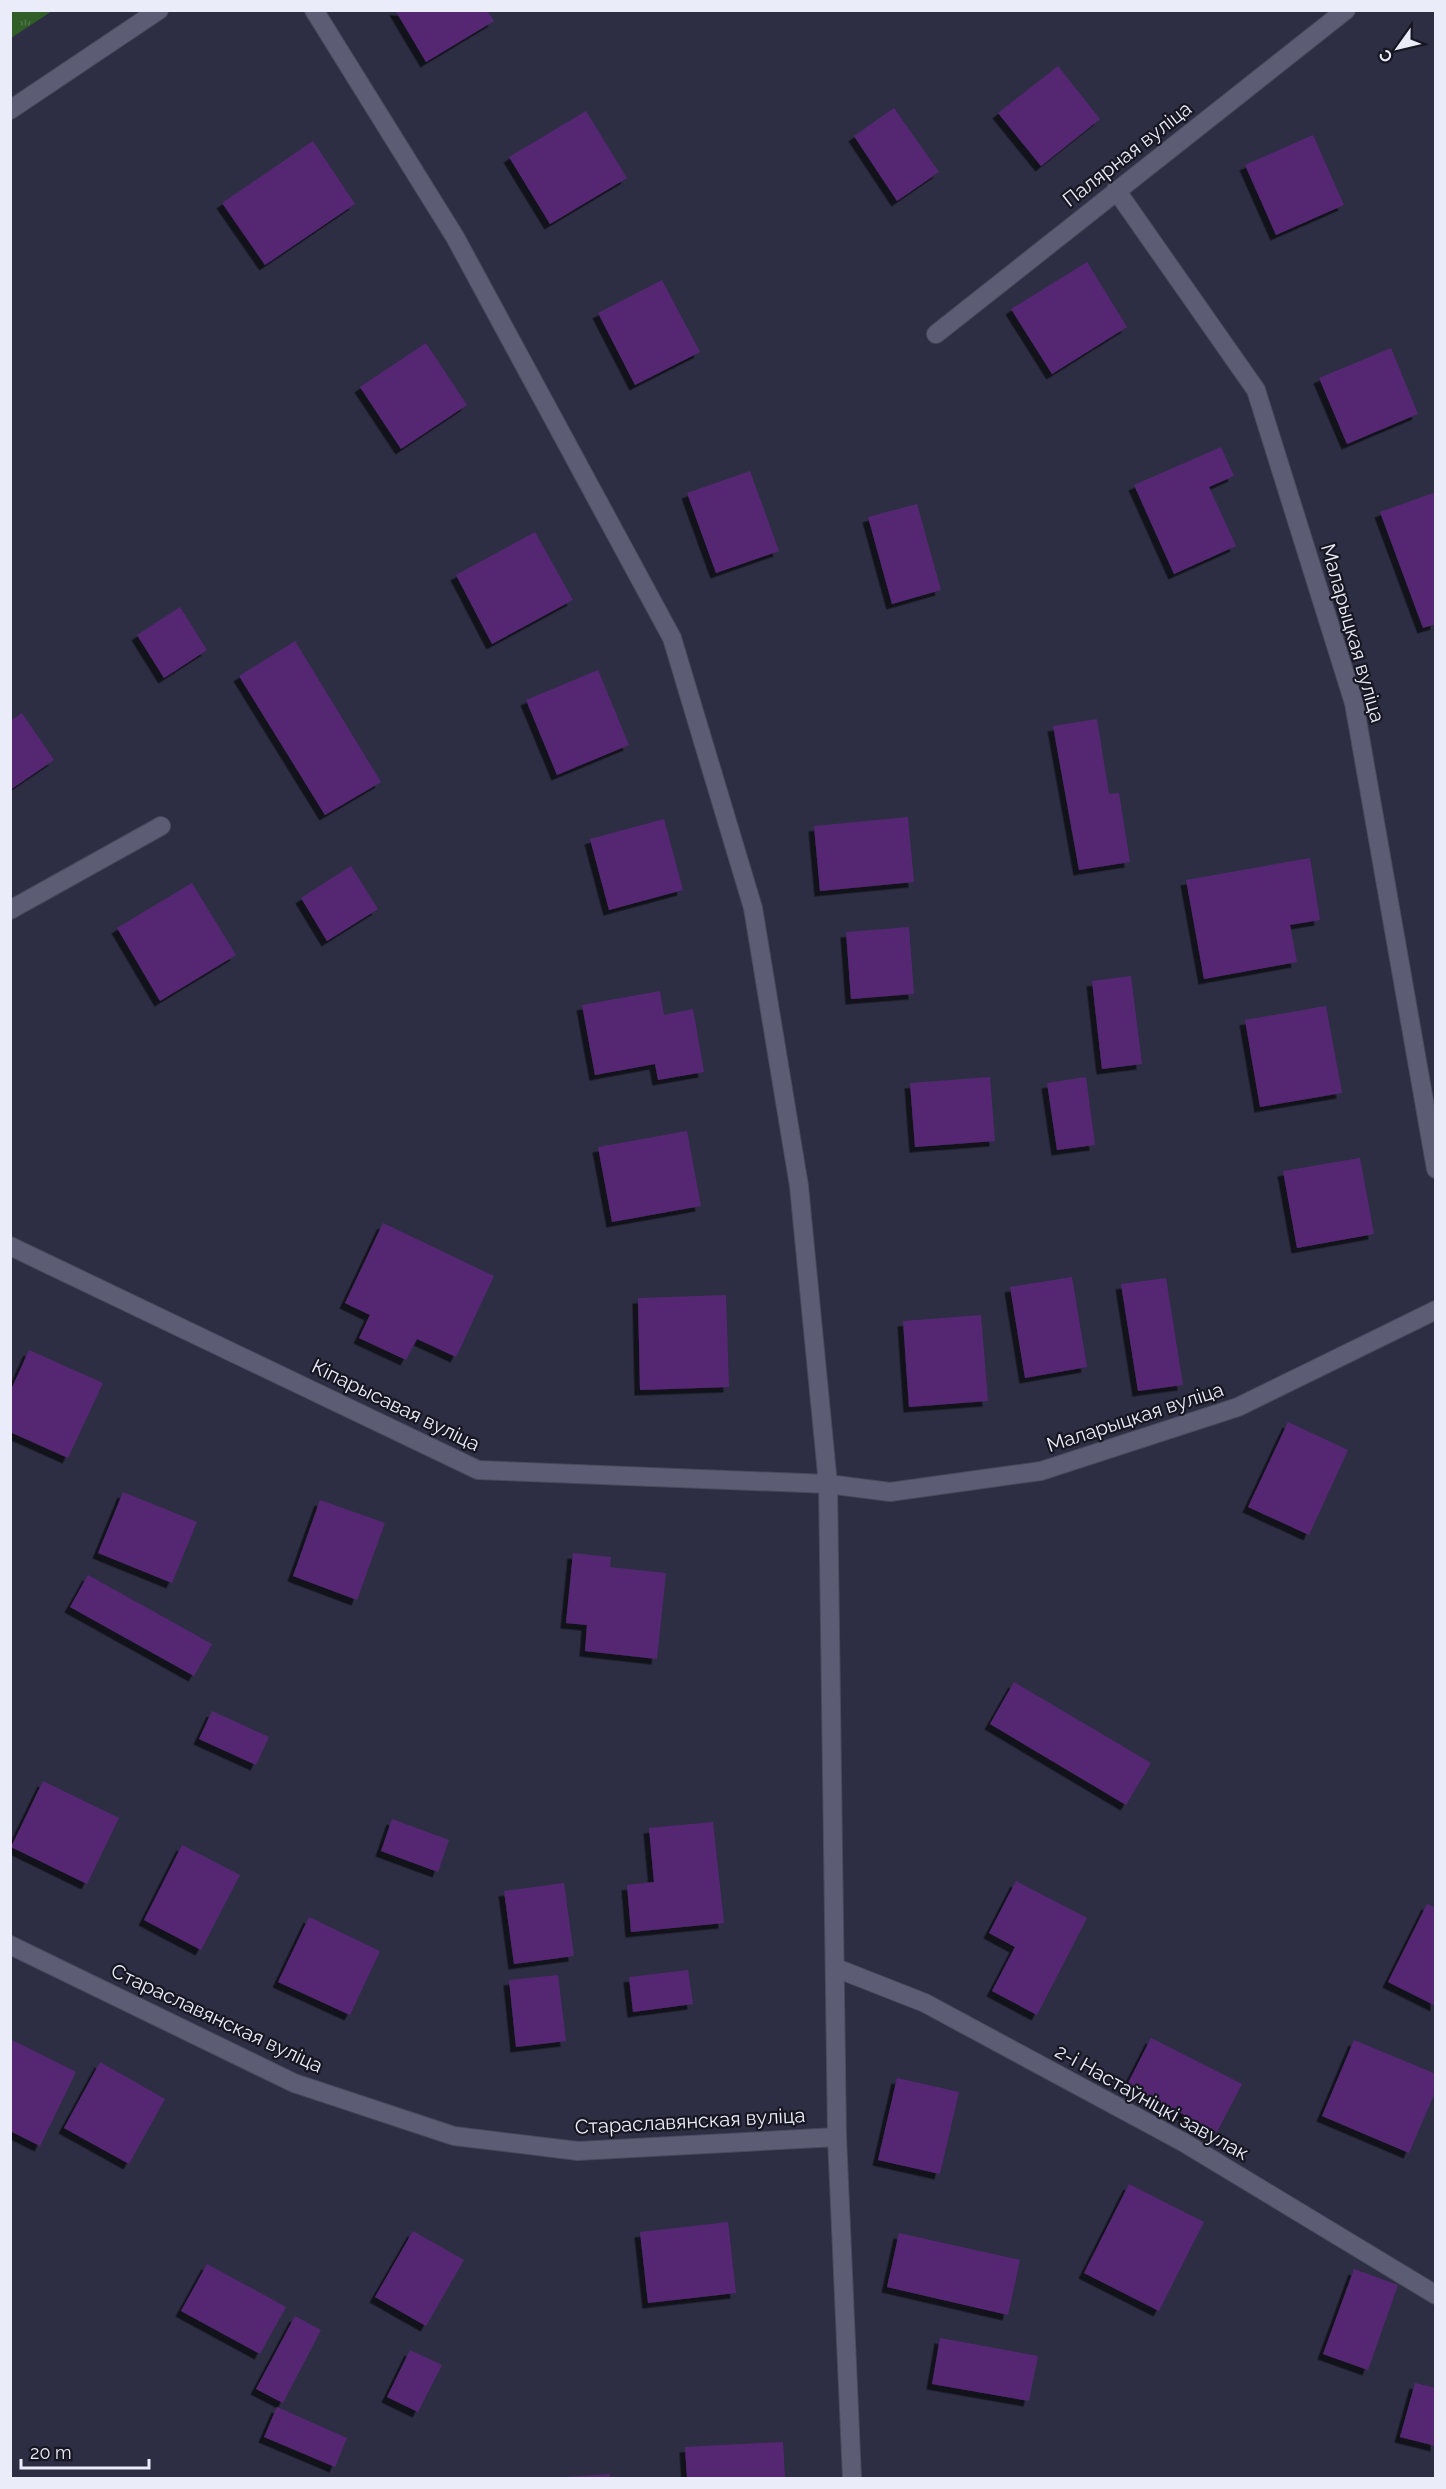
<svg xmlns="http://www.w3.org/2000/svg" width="1446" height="2489" font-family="Raleway,sans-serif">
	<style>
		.grass { fill: url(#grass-tufts) }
		.building { fill: #542872; filter: url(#shadow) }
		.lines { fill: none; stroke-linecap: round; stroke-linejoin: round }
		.lane-casing { stroke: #48495b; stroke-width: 20 }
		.street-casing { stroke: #48495b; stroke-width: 20 }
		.lane { stroke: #5c5d75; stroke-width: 18 }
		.street { stroke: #5c5d75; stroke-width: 18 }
		.labels { text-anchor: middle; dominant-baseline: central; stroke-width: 4.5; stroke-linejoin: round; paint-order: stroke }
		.street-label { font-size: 20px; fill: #ebecfa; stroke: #161721 }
	</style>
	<defs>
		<pattern id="grass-tufts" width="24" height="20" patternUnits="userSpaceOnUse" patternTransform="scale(1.5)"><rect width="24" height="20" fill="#315e27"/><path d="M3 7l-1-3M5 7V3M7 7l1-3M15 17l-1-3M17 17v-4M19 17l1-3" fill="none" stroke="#4f7547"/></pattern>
		<filter id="shadow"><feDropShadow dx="-5.5" dy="5.5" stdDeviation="0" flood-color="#0009"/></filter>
	</defs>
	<rect width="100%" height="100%" fill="#2d2d43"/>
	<path class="grass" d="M11 10H52V11L11 38Z"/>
	<path class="building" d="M395 10H487L494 21 426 62Z
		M1058 66 1100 119 1041 166 998 113Z
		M894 108 939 172 897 201 854 136Z
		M586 111 627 178 550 224 509 157Z
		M1313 135 1344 205 1276 235 1245 165Z
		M313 141 355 204 265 265 222 203Z
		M1087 262 1127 327 1052 374 1011 309Z
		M662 280 700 352 635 385 598 313Z
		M426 343 467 405 401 449 360 387Z
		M1391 348 1418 414 1347 444 1319 378Z
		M1221 447 1234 476 1209 487 1236 546 1174 574 1134 485Z
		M750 471 779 551 716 573 687 493Z
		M1436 492V624L1423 628 1380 512Z
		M917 504 941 590 892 604 868 517Z
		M535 532 573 600 492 644 456 575Z
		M180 607 207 650 164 678 137 635Z
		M295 641 381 782 325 815 239 676Z
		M598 670 629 745 557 775 526 700Z
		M22 713 54 760 10 790V721Z
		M1097 719 1109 794 1119 793 1130 862 1079 870 1053 726Z
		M908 817 914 882 820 891 814 826Z
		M664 819 683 890 609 910 590 839Z
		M1310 858 1320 920 1290 925 1297 962 1204 979 1186 880Z
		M351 866 378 909 327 941 301 898Z
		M192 883 236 955 160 1001 117 928Z
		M909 927 914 994 851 999 846 932Z
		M1131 976 1142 1064 1102 1069 1092 981Z
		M660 991 664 1015 693 1009 704 1072 658 1080 655 1064 595 1075 582 1005Z
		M1326 1006 1342 1093 1260 1107 1245 1020Z
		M990 1077 995 1141 915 1147 910 1083Z
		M1086 1077 1095 1145 1057 1150 1047 1083Z
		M687 1131 701 1206 612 1222 598 1147Z
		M1360 1158 1374 1234 1297 1248 1283 1171Z
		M383 1223 494 1276 456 1357 417 1339 406 1360 359 1338 370 1315 345 1303Z
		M1072 1277 1087 1367 1025 1378 1010 1287Z
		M1166 1278 1183 1385 1138 1391 1121 1284Z
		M726 1295 729 1387 640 1390 638 1298Z
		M981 1315 988 1401 909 1407 903 1321Z
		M29 1350 103 1383 68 1458 10 1432V1392Z
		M1288 1422 1348 1450 1309 1535 1248 1507Z
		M123 1492 197 1522 172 1583 98 1553Z
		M320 1500 385 1523 357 1600 293 1576Z
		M573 1553 611 1557 610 1567 666 1573 657 1659 585 1651 587 1625 566 1623Z
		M88 1575 212 1644 194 1676 70 1607Z
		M1014 1682 1151 1763 1126 1805 990 1724Z
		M212 1711 269 1737 256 1765 199 1739Z
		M43 1781 119 1818 87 1884 11 1847Z
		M392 1819 449 1840 438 1872 381 1851Z
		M713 1822 724 1923 631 1932 627 1885 654 1882 649 1828Z
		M182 1845 240 1875 201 1950 144 1920Z
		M1016 1881 1087 1918 1037 2015 992 1991 1015 1947 989 1933Z
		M564 1883 574 1956 514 1964 504 1891Z
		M1427 1904 1436 1908V2006L1388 1982Z
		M309 1917 380 1951 350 2015 278 1982Z
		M688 1970 693 2004 633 2012 629 1977Z
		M558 1975 566 2041 516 2047 509 1980Z
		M1151 2038 1242 2084 1217 2132 1127 2085Z
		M10 2039 76 2072 40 2146 10 2131Z
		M1354 2040 1436 2074V2090L1409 2153 1322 2116Z
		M100 2062 165 2099 129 2164 64 2128Z
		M897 2078 959 2092 940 2174 878 2160Z
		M1129 2184 1204 2222 1159 2311 1084 2273Z
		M728 2222 736 2293 648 2303 640 2232Z
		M413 2231 464 2260 426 2326 375 2297Z
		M899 2233 1020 2260 1008 2315 887 2287Z
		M207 2264 286 2307 260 2354 181 2311Z
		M1354 2269 1398 2285 1368 2370 1323 2354Z
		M295 2316 321 2330 283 2403 256 2389Z
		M940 2338 1038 2356 1029 2401 932 2384Z
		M410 2350 442 2365 418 2412 387 2397Z
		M1415 2383 1436 2388V2446L1400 2437Z
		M277 2407 347 2438 335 2467 264 2437Z
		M783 2442 785 2478H687L685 2447Z
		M610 2474V2478H563V2477Z"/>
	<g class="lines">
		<g class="lane-casing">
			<path id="lane" d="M10 910 161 826"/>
		</g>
		<g class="street-casing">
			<path id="street" d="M314 10 455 237 672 638 753 908 799 1186 828 1484 837 2137 852 2478
				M10 110 159 10
				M1116 190 1256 390 1354 703 1436 1169
				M936 334 1346 10
				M10 1246 478 1470 828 1484 890 1492 1041 1471 1238 1407 1436 1310
				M10 1945 294 2083 454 2136 578 2151 837 2137
				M836 1968 925 2003 1183 2142 1436 2295"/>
		</g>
		<use href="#lane" class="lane"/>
		<use href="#street" class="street"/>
	</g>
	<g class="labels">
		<g class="street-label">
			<text transform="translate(1127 154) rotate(-38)">Палярная вуліца</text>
			<text transform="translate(1353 633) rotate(74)">Маларыцкая вуліца</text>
			<text transform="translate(396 1405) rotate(26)">Кіпарысавая вуліца</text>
			<text transform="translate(1135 1417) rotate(-18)">Маларыцкая вуліца</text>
			<text transform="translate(217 2018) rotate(25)">Стараславянская вуліца</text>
			<text transform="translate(1152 2102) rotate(29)">2-і Настаўніцкі завулак</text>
			<text transform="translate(690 2121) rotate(-3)">Стараславянская вуліца</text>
		</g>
	</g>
	<rect width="1446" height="2489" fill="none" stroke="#ebecfa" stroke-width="24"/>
	<g transform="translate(1398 48) rotate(236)" stroke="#161721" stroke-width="4.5" paint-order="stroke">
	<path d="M0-4.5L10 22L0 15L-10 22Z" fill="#ebecfa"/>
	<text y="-9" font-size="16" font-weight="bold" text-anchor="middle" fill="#ebecfa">С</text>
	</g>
	<path d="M21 2459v9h128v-9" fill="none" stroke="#ebecfa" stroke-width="3"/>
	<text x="30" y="2459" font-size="18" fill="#ebecfa" stroke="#161721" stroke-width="4.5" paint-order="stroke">20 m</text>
</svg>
